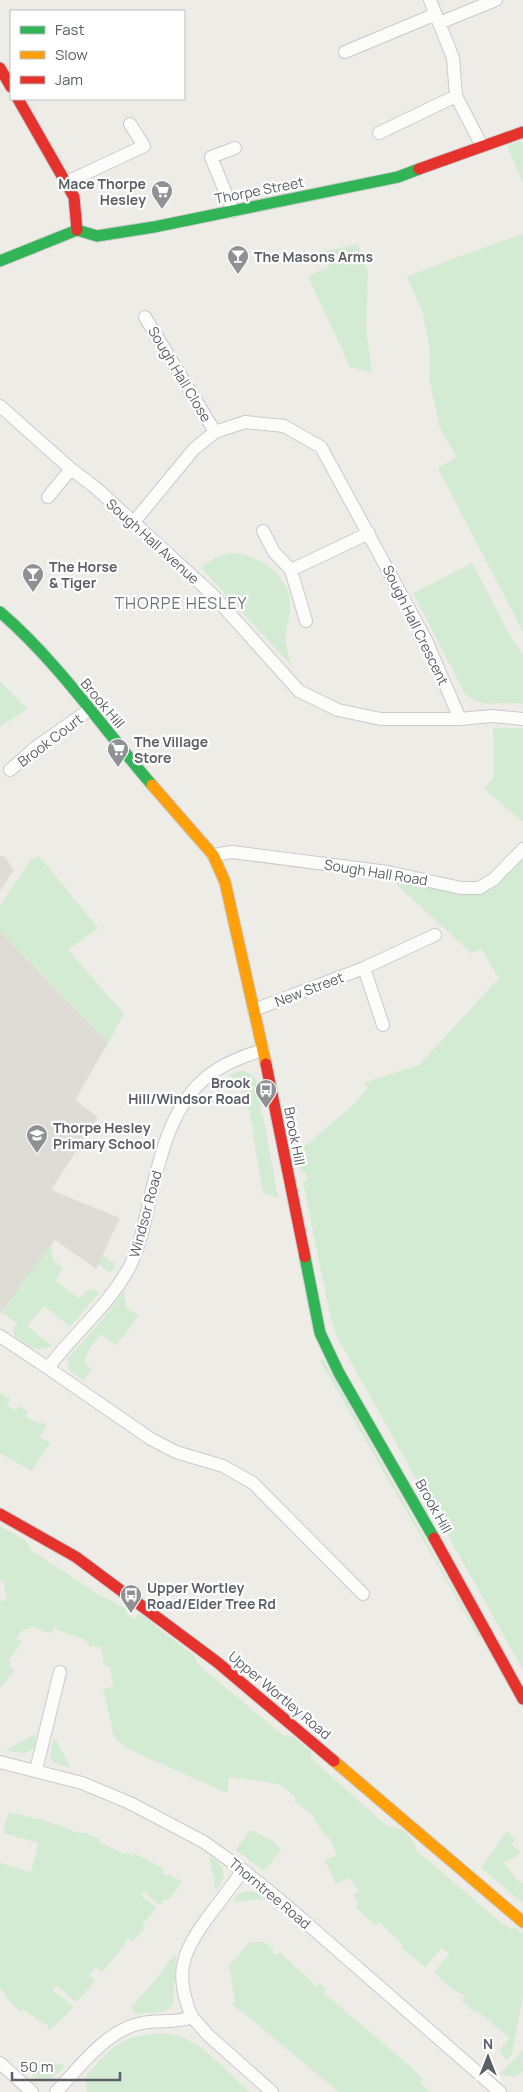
<svg xmlns="http://www.w3.org/2000/svg" width="523" height="2092" font-family="Manrope,sans-serif">
	<style>
		.education { fill: #dedcd5 }
		.green { fill: #d3ebd3 }
		.lines { fill: none; stroke-linecap: round; stroke-linejoin: round }
		.street-casing { stroke: #cacac9; stroke-width: 14 }
		.fast-casing { stroke: #cacbcb; stroke-width: 13 }
		.slow-casing { stroke: #cacbcb; stroke-width: 13 }
		.jam-casing { stroke: #cacbcb; stroke-width: 13 }
		.street { stroke: #fcfcfb; stroke-width: 12 }
		.fast { stroke: #30b455; stroke-width: 11 }
		.slow { stroke: #ff9f0a; stroke-width: 11 }
		.jam { stroke: #e5322d; stroke-width: 11 }
		.labels { text-anchor: middle; dominant-baseline: central; stroke-width: 4.5; stroke-linejoin: round; paint-order: stroke }
		.poi-label { font-size: 14px; font-weight: bold; fill: #5c6066; stroke: #fff; text-anchor: start }
		.street-label { font-size: 14px; fill: #5c6066; stroke: #fff }
		.quarter-label { font-size: 16px; letter-spacing: 1px; fill: #6d7278; stroke: #fff }
	</style>
	<rect width="100%" height="100%" fill="#edece7"/>
	<path class="education" d="M0 856H4L14 870 0 891Z
		M0 932 108 1043 75 1100 98 1117 51 1190 120 1218 96 1269 55 1240 0 1314Z"/>
	<path class="green" d="M523 141V183L507 145Z
		M523 234V632L438 468 456 457 440 428 429 378 430 351 423 313 407 277 452 259Z
		M358 244 368 272 366 329 372 373 350 367 308 276 329 267 321 252Z
		M235 553C262 557 291 576 290 608 290 616 287 625 286 634 285 645 288 655 291 665L201 568C211 559 221 554 235 553Z
		M472 563 513 641 523 655V704C501 700 482 710 465 694L413 593Z
		M0 681 27 709 0 727Z
		M493 728H523V822L484 789 494 777Z
		M39 856 98 928 68 950 124 1014 108 1043 0 932V905L30 861Z
		M523 857V1670L336 1335 330 1315 303 1182 307 1181 305 1172H301L298 1152 355 1103 367 1088 364 1083 419 1065 499 978 481 949 471 953 397 885 393 878 479 891 494 888Z
		M239 1071C259 1071 259 1088 263 1105H260L261 1114 263 1115 278 1198 263 1193 250 1114 243 1092 230 1075Z
		M50 1246 54 1261 63 1268 56 1281 79 1299 87 1290 91 1289 99 1293 70 1327 44 1306 27 1326 52 1346C39 1354 16 1345 13 1330L17 1323 2 1313 20 1285Z
		M103 1255 115 1264V1267L110 1273 98 1264Z
		M124 1291 126 1307 139 1316 116 1345 101 1335C93 1343 86 1352 85 1363L91 1370 84 1381 70 1371 67 1359 103 1319Z
		M319 1359H323L481 1638 478 1636Z
		M0 1393 10 1398 7 1405 15 1410 19 1406 28 1411 26 1417 36 1422 47 1424 40 1437 50 1443 31 1471 0 1453Z
		M0 1526 25 1540 32 1551 98 1594 127 1609 125 1612 134 1620 139 1613 193 1655 200 1666 284 1736 293 1737 311 1751V1758L387 1826C406 1828 410 1834 417 1851L504 1925 511 1929 515 1927 523 1934V1996L512 2054 507 2061 499 2051 509 2038 476 2010 474 2012 462 2001 466 1996 451 1989 434 1972 449 1954 442 1948 425 1967 401 1948 403 1945 379 1922 376 1926 355 1907 358 1905 353 1894 359 1891 349 1878 336 1884 325 1860 337 1855 328 1836H325L312 1815 294 1801 296 1798 279 1784 229 1777 227 1793 126 1748 114 1737 103 1689 113 1687 110 1667H105L101 1647H90L86 1640 57 1630 53 1624V1633L44 1632 34 1627 23 1630 16 1638 22 1642 8 1661 10 1662 9 1666 14 1671 0 1688V1601L7 1599 3 1581H0Z
		M35 1734V1747L26 1753 5 1751Z
		M53 1740H56L71 1768 54 1763 50 1757Z
		M9 1812 46 1821 82 1834 83 1832 100 1839 99 1842 124 1854 126 1852 133 1856 135 1854 164 1869 162 1873 168 1876 169 1874 182 1882 168 1900 165 1899 160 1905 144 1892 140 1895 157 1908 142 1925 145 1928 132 1942 128 1938 125 1941 126 1943 102 1972 96 1967 89 1974 95 1981 76 2002 56 1985 52 1990 74 2007 49 2031 48 2026 22 2009 20 2011 5 1997 6 1995 0 1989V1863L31 1872 38 1843 3 1833Z
		M250 1830 272 1840 281 1850 264 1871 236 1850Z
		M507 1831 515 1840 511 1844 521 1853 504 1863 517 1880 523 1883V1903L481 1868Z
		M209 1856C224 1864 229 1877 216 1890Z
		M247 1891 256 1892 265 1899 232 1902 239 1893Z
		M250 1942H264L274 1949 272 1952 277 1956 280 1952 317 1987 320 1984 326 1989 324 1993 412 2068 423 2080 420 2083 430 2092H339L231 2003 235 2001 229 1966Z
		M174 1955H176L173 2005 165 2011 137 2014 131 2007 157 1978Z
		M143 2035C153 2034 165 2033 175 2035 201 2040 230 2075 250 2092H87L86 2076C106 2055 113 2041 143 2035Z
		M523 2050V2071C516 2078 509 2077 500 2074Z
		M63 2064 64 2068 50 2079 36 2078 28 2070 31 2066Z"/>
	<g class="lines">
		<g class="street-casing">
			<path id="street" d="M430 0 453 58 456 96 482 146
				M439 23 496 0
				M345 52 436 14
				M379 133 456 96
				M67 182 144 146 130 124
				M233 211 211 157 235 148
				M145 317 215 432
				M0 406 71 469 96 488 213 595 299 691 338 710 381 719H460L492 716 523 719
				M48 497 71 469
				M133 523 194 449 215 432 245 422 284 426 321 447 426 640 460 719
				M263 531 274 552 291 570 369 533
				M291 570 306 621
				M10 770 35 748 89 710
				M213 855 232 852 388 872 461 888H479L494 879 523 849
				M364 968 383 1025
				M254 1010 364 968 435 935
				M263 1050C243 1056 224 1063 208 1076 172 1104 160 1156 150 1198 145 1220 141 1243 131 1264 111 1304 74 1333 48 1368L151 1439 176 1452 223 1466 253 1483 363 1594
				M0 1336 48 1368
				M0 1762 82 1783 130 1803 204 1842 243 1870 280 1900 500 2092
				M36 1770 60 1672
				M192 2017 208 2035 272 2092
				M0 2063 32 2092
				M56 2092C79 2068 105 2032 138 2024 156 2019 175 2024 192 2017 172 1971 184 1950 211 1913 222 1899 233 1884 243 1870"/>
		</g>
		<g class="fast-casing">
			<path id="fast" d="M0 261 77 230 97 236 154 227 398 177 419 169
				M0 612C58 662 102 727 152 785
				M305 1257 320 1333 339 1373 434 1538"/>
		</g>
		<g class="slow-casing">
			<path id="slow" d="M152 785 213 855 225 882 266 1064
				M334 1761 523 1922"/>
		</g>
		<g class="jam-casing">
			<path id="jam" d="M0 68 11 87
				M18 99 74 197 77 230
				M419 169 523 132
				M266 1064 305 1257
				M0 1514 76 1557 217 1662 334 1761
				M434 1538 523 1699"/>
		</g>
		<use href="#street" class="street"/>
		<use href="#fast" class="fast"/>
		<use href="#slow" class="slow"/>
		<use href="#jam" class="jam"/>
	</g>
	<defs>
		<g id="supermarket-pin" transform="scale(1.125)"><path d="M0 17L-7.5 6A9.5 9.5 0 1 1 7.5 6Z" fill="#8f9193" stroke="#fff"/><path d="M-6-5.5h2.5l.6 2H6L4.5 2H-2.5L-4.4-4H-6ZM-1.5 3.2a1.3 1.3 0 1 0 .1 0ZM3 3.2a1.3 1.3 0 1 0 .1 0Z" fill="#fff"/></g>
		<g id="bar-pin" transform="scale(1.125)"><path d="M0 17L-7.5 6A9.5 9.5 0 1 1 7.5 6Z" fill="#8f9193" stroke="#fff"/><path d="M-6-5H6L.8 .8V4.5H3.5V6h-7V4.5H-.8V.8Z" fill="#fff"/></g>
		<g id="bus-pin" transform="scale(1.125)"><path d="M0 17L-7.5 6A9.5 9.5 0 1 1 7.5 6Z" fill="#8f9193" stroke="#fff"/><path d="M-5-6H5V4H4V6H2V4H-2V6H-4V4H-5ZM-3.5-4V0h7V-4ZM-3.5 1.2v1.5H-2V1.2ZM2 1.2v1.5H3.5V1.2Z" fill="#fff"/></g>
		<g id="school-pin" transform="scale(1.125)"><path d="M0 17L-7.5 6A9.5 9.5 0 1 1 7.5 6Z" fill="#8f9193" stroke="#fff"/><path d="M0-5L7-2L0 1L-7-2ZM-4 1L0 2.5L4 1V4Q0 6-4 4Z" fill="#fff"/></g>
	</defs>
	<g fill-rule="evenodd">
		<use href="#supermarket-pin" x="162" y="191"/>
		<use href="#bar-pin" x="238" y="256"/>
		<use href="#bar-pin" x="33" y="574"/>
		<use href="#supermarket-pin" x="118" y="749"/>
		<use href="#bus-pin" x="266" y="1090"/>
		<use href="#school-pin" x="37" y="1135"/>
		<use href="#bus-pin" x="131" y="1595"/>
	</g>
	<g class="labels">
		<g class="poi-label">
			<text x="146" y="183" text-anchor="end">Mace Thorpe<tspan x="146" dy="16">Hesley</tspan></text>
			<text x="254" y="256">The Masons Arms</text>
			<text x="49" y="566">The Horse<tspan x="49" dy="16">&amp; Tiger</tspan></text>
			<text x="134" y="741">The Village<tspan x="134" dy="16">Store</tspan></text>
			<text x="250" y="1082" text-anchor="end">Brook<tspan x="250" dy="16">Hill/Windsor Road</tspan></text>
			<text x="53" y="1127">Thorpe Hesley<tspan x="53" dy="16">Primary School</tspan></text>
			<text x="147" y="1587">Upper Wortley<tspan x="147" dy="16">Road/Elder Tree Rd</tspan></text>
		</g>
		<g class="street-label">
			<text transform="translate(259 190) rotate(-11)">Thorpe Street</text>
			<text transform="translate(180 374) rotate(59)">Sough Hall Close</text>
			<text transform="translate(153 541) rotate(42)">Sough Hall Avenue</text>
			<text transform="translate(416 625) rotate(64)">Sough Hall Crescent</text>
			<text transform="translate(103 703) rotate(50)">Brook Hill</text>
			<text transform="translate(50 740) rotate(-37)">Brook Court</text>
			<text transform="translate(376 872) rotate(9)">Sough Hall Road</text>
			<text transform="translate(309 989) rotate(-21)">New Street</text>
			<text transform="translate(295 1136) rotate(79)">Brook Hill</text>
			<text transform="translate(145 1214) rotate(-75)">Windsor Road</text>
			<text transform="translate(434 1506) rotate(61)">Brook Hill</text>
			<text transform="translate(280 1695) rotate(40)">Upper Wortley Road</text>
			<text transform="translate(270 1893) rotate(40)">Thorntree Road</text>
		</g>
		<g class="quarter-label">
			<text x="181" y="603">THORPE HESLEY</text>
		</g>
	</g>
	<rect x="10" y="10" width="175" height="90" fill="#ffffff" stroke="#bebfc2"/>
	<rect x="20" y="26" width="25" height="8" fill="#30b455" stroke="#bebfc2"/>
	<text x="55" y="35" font-size="15" fill="#5c6066">Fast</text>
	<rect x="20" y="51" width="25" height="8" fill="#ff9f0a" stroke="#bebfc2"/>
	<text x="55" y="60" font-size="15" fill="#5c6066">Slow</text>
	<rect x="20" y="76" width="25" height="8" fill="#e5322d" stroke="#bebfc2"/>
	<text x="55" y="85" font-size="15" fill="#5c6066">Jam</text>
	<g transform="translate(488 2057)" stroke="#ffffff" stroke-width="4" paint-order="stroke">
	<path d="M0-4L9 19L0 12L-9 19Z" fill="#5c6066"/>
	<text y="-8" font-size="14" font-weight="bold" text-anchor="middle" fill="#5c6066">N</text>
	</g>
	<path d="M12 2072v8h108v-8" fill="none" stroke="#5c6066" stroke-width="2.5"/>
	<text x="20" y="2072" font-size="15" fill="#5c6066" stroke="#ffffff" stroke-width="4" paint-order="stroke">50 m</text>
</svg>
